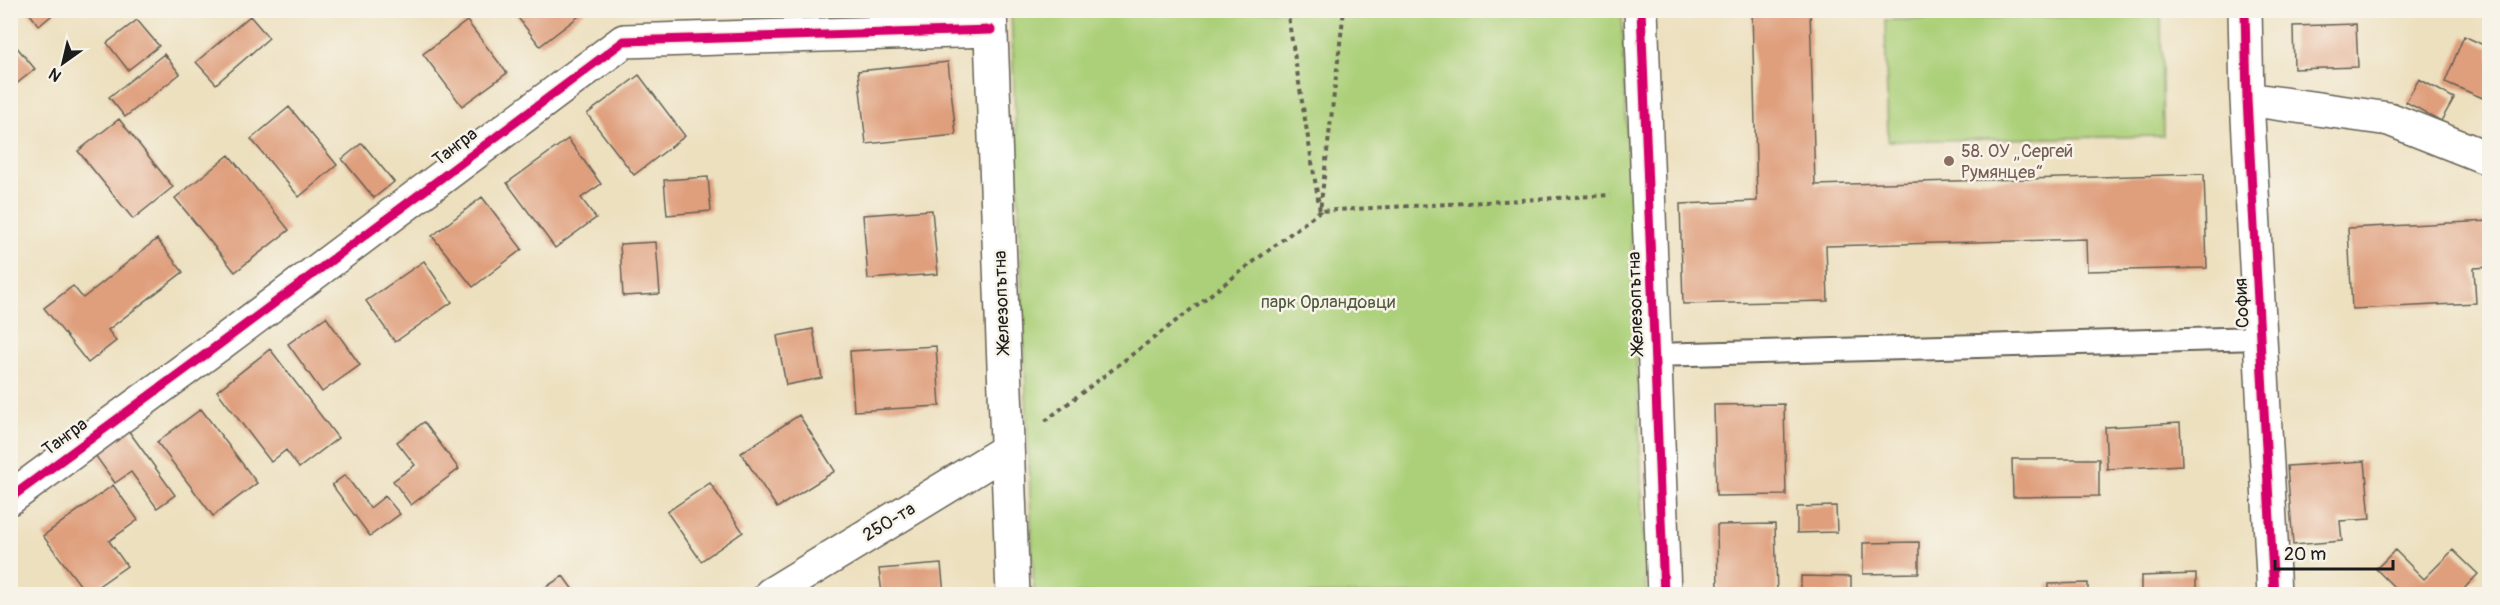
<svg xmlns="http://www.w3.org/2000/svg" width="2500" height="605" font-family="Pangolin,sans-serif">
	<style>
		.green { fill: #acd079; stroke: #64764a; stroke-width: 1.5 }
		.building { fill: #df9e7c }
		.lines { fill: none; stroke-linecap: round; stroke-linejoin: round }
		.service-casing { stroke: #656155; stroke-width: 26 }
		.minor-casing { stroke: #656155; stroke-width: 36 }
		.path { stroke: #656155; stroke-width: 4; stroke-dasharray: 4.5 4.5; stroke-linecap: butt }
		.service { stroke: #fff; stroke-width: 22 }
		.minor { stroke: #fff; stroke-width: 33 }
		.cycleway-casing { stroke: #f7f3e8; stroke-width: 13 }
		.cycleway { stroke: #d6006c; stroke-width: 9 }
		.education-dot { fill: #8d6e63; stroke: #f7f3e8; stroke-width: 2 }
		.labels { text-anchor: middle; dominant-baseline: central; stroke-width: 5; stroke-linejoin: round; paint-order: stroke }
		.street-label { font-size: 18px; fill: #1c1c1c; stroke: #f7f3e8 }
		.education-label { font-size: 18px; fill: #785e54; stroke: #f7f3e8; text-anchor: start }
		.park-label { font-size: 18px; fill: #4e5b3d; stroke: #f7f3e8 }
	</style>
	<rect width="100%" height="100%" fill="#f7f3e8"/>
	<filter id="ink" filterUnits="userSpaceOnUse"><feTurbulence type="fractalNoise" baseFrequency=".0167" numOctaves="2"/><feDisplacementMap in="SourceGraphic" scale="12" xChannelSelector="R" yChannelSelector="G"/><feConvolveMatrix kernelMatrix="1 2 1 2 8 2 1 2 1" color-interpolation-filters="sRGB"/></filter>
	<filter id="wash" filterUnits="userSpaceOnUse"><feTurbulence type="fractalNoise" baseFrequency=".008" numOctaves="4" result="noise"/><feDisplacementMap in="SourceGraphic" scale="24" xChannelSelector="R" yChannelSelector="G"/><feGaussianBlur stdDeviation="1.35" result="paint"/><feColorMatrix in="noise" values="0 0 0 0 0 0 0 0 0 0 0 0 0 0 0 0 0 1.4 0 .05"/><feComposite in="paint" operator="in"/></filter>
	<g filter="url(#wash)">
		<rect width="100%" height="100%" fill="#ede0bf"/>
		<path class="green" d="M1011 11H1622L1646 594H1034Z
			M2161 14 2163 136 1888 141 1885 20Z"/>
		<g id="blocks">
			<path class="building" d="M27 10H58L39 26Z
				M512 10H587L540 46Z
				M1752 10H1810L1815 185 2204 174 2207 268 2087 271 2086 239 1826 246 1828 301 1683 304 1680 204 1757 201Z
				M250 16 269 38 216 84 196 62Z
				M137 20 159 46 128 70 107 43Z
				M467 21 507 73 462 106 423 54Z
				M2356 24 2358 67 2294 69 2293 26Z
				M2464 36 2490 48V101L2445 82Z
				M10 39 35 69 10 89Z
				M164 54 180 74 125 117 109 97Z
				M948 62 956 135 866 144 858 71Z
				M639 75 685 136 634 175 587 114Z
				M2419 79 2454 98 2441 121 2406 102Z
				M289 107 337 165 299 197 251 139Z
				M119 119 173 187 133 219 78 151Z
				M568 139 601 184 581 198 596 218 555 248 507 183Z
				M362 143 394 182 374 198 342 159Z
				M229 155 289 230 235 272 175 198Z
				M708 177 711 211 667 215 664 180Z
				M482 197 522 249 473 287 432 236Z
				M932 210 938 274 868 279 863 215Z
				M2490 221V267L2474 268 2476 303 2352 309 2348 228Z
				M157 239 183 272 108 330 116 341 88 363 44 308 73 286 83 298Z
				M656 242 660 294 623 296 620 244Z
				M424 261 452 302 395 342 366 301Z
				M326 317 360 365 322 392 288 344Z
				M813 329 822 378 786 385 777 336Z
				M936 346 940 406 854 411 850 351Z
				M270 349 338 438 299 468 286 450 271 462 217 391Z
				M1784 404 1786 495 1716 496 1714 405Z
				M201 409 257 483 213 516 157 442Z
				M799 415 835 471 777 508 741 453Z
				M424 422 459 469 411 505 393 481 415 465 397 442Z
				M2180 423 2182 465 2107 469 2105 427Z
				M128 430 175 495 157 508 131 472 115 483 95 455Z
				M2012 459H2099V496L2013 497Z
				M2365 461 2370 519 2340 521 2342 541 2293 545 2287 466Z
				M345 475 370 508 385 496 400 514 370 536 332 485Z
				M710 483 743 532 701 561 667 512Z
				M113 485 138 520 109 541 127 566 87 594 43 536Z
				M1836 506 1837 532 1797 533V507Z
				M1775 524 1777 594H1718L1717 525Z
				M1919 542V573L1863 574V543Z
				M2395 550 2424 579 2453 550 2478 574 2459 594H2401L2376 569Z
				M941 564 944 594H882L879 569Z
				M2196 574V594H2141V576Z
				M563 576 576 594H535Z
				M1801 576 1851 577V594H1801Z
				M2088 583V594H2048V584Z"/>
		</g>
	</g>
	<g filter="url(#ink)">
		<use href="#blocks" fill-opacity="0" stroke="#656155" stroke-width="1.5"/>
		<g class="lines">
			<g class="service-casing">
				<path id="service" d="M1655 355 2260 338"/>
			</g>
			<g class="minor-casing">
				<path id="minor" d="M990 10 1013 594
					M1641 10 1664 594
					M2245 10 2247 99 2274 594
					M2247 99 2389 119 2490 159
					M10 498 221 343 624 41 991 30
					M771 594 1007 450"/>
			</g>
			<path class="path" d="M1287 10 1320 211 1611 195
				M1045 421 1320 211 1344 10"/>
			<use href="#service" class="service"/>
			<use href="#minor" class="minor"/>
			<g class="cycleway-casing">
				<path id="cycleway" d="M1641 10 1664 594
					M2245 10 2247 99 2274 594
					M10 498 221 343 624 41 991 30"/>
			</g>
			<use href="#cycleway" class="cycleway"/>
		</g>
	</g>
	<circle class="education-dot" cx="1949" cy="161" r="6"/>
	<g class="labels">
		<g class="street-label">
			<text transform="translate(455 147) rotate(-37)">Тангра</text>
			<text transform="translate(1002 302) rotate(-92)">Железопътна</text>
			<text transform="translate(1636 303) rotate(-92)">Железопътна</text>
			<text transform="translate(2242 303) rotate(-93)">София</text>
			<text transform="translate(65 437) rotate(-36)">Тангра</text>
			<text transform="translate(889 522) rotate(-31)">250-та</text>
		</g>
		<g class="education-label">
			<text x="1961" y="151">58. ОУ „Сергей<tspan x="1961" dy="21">Румянцев“</tspan></text>
		</g>
		<g class="park-label">
			<text x="1328" y="302">парк Орландовци</text>
		</g>
	</g>
	<rect width="2500" height="605" fill="none" stroke="#f7f3e8" stroke-width="36"/>
	<g transform="translate(63 63) rotate(214)" stroke="#f7f3e8" stroke-width="4.5" paint-order="stroke">
	<path d="M0-4.5L10 22L0 15L-10 22Z" fill="#1c1c1c"/>
	<text y="-9" font-size="16" font-weight="bold" text-anchor="middle" fill="#1c1c1c">N</text>
	</g>
	<path d="M2275 560v9h118v-9" fill="none" stroke="#1c1c1c" stroke-width="3"/>
	<text x="2284" y="560" font-size="18" fill="#1c1c1c" stroke="#f7f3e8" stroke-width="4.5" paint-order="stroke">20 m</text>
</svg>
